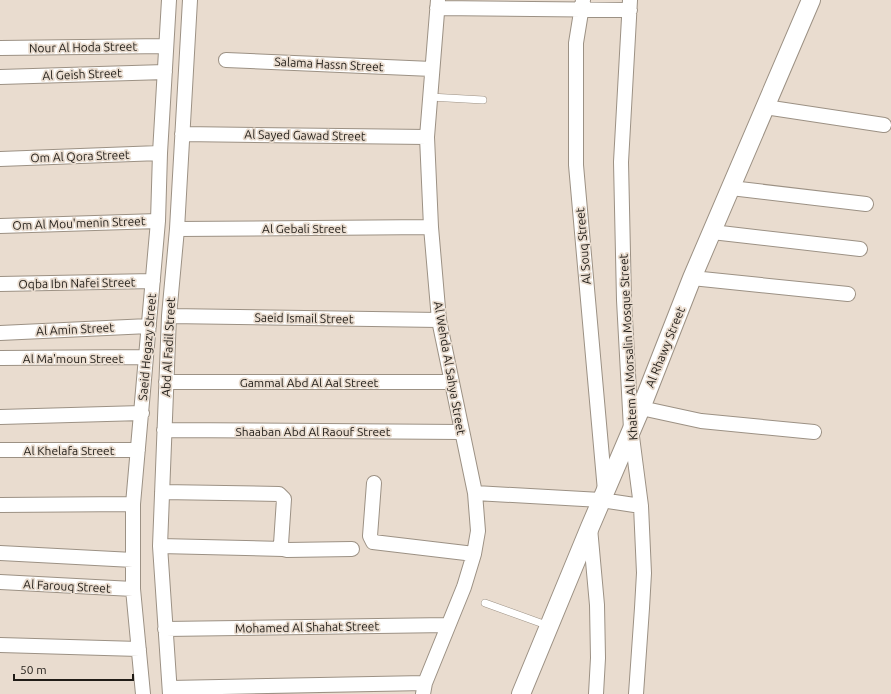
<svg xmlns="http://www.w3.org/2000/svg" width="891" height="694" font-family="Ubuntu,sans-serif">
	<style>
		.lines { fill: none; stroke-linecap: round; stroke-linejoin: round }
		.service-casing { stroke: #9c9184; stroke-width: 8 }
		.minor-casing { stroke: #9c9184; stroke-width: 16 }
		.tertiary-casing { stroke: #9c9184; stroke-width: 20 }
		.service { stroke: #fff; stroke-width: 7 }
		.minor { stroke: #fff; stroke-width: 14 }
		.tertiary { stroke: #fff; stroke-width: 18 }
		.labels { text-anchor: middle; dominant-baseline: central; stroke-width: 3.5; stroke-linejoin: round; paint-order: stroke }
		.street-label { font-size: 12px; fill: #201c17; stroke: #e9dccf }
	</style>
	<rect width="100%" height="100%" fill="#e9dccf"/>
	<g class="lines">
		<g class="service-casing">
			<path id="service" d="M430 97 483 100
				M485 603 549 626"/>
		</g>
		<g class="minor-casing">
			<path id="minor" d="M583 0 576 43V165L605 491
				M630 0 621 162 624 300 631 429 641 506 644 573 642 608 636 694
				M437 8 630 10
				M0 48 166 46
				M226 60 432 69
				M0 77 165 72
				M765 107 884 125
				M182 134 427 137
				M0 159 160 153
				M731 188 866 204
				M0 226 158 221
				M177 229 431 227
				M712 232 860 249
				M692 278 848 294
				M0 284 153 281
				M169 316 439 320
				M0 333 149 326
				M0 358 146 357
				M166 382H451
				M641 408 701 421 814 432
				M0 417 142 413
				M164 430 461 432
				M0 450H138
				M374 483 370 536 373 542 474 554
				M162 492 279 494 284 499 281 544 283 549 287 550 352 549
				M475 493 601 500 641 506
				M0 505 133 504
				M590 528 597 605 598 658 596 694
				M160 546 283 549
				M0 553 133 560
				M0 582 133 589
				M165 629 448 625
				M0 645 139 649
				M170 688 425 683
				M143 694 133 589V504L158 221 160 153 169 0
				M170 694 160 546 169 316 177 229 190 0
				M423 694 425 683 464 587 474 554 478 531 475 493 439 320 431 227 427 137 438 0"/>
		</g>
		<g class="tertiary-casing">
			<path id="tertiary" d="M521 694 590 527 641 408 692 278 811 0"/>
		</g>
		<use href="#service" class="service"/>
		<use href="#minor" class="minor"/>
		<use href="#tertiary" class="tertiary"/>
	</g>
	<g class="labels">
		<g class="street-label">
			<text transform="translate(83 47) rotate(-1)">Nour Al Hoda Street</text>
			<text transform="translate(329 64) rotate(3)">Salama Hassn Street</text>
			<text transform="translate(82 74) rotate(-2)">Al Geish Street</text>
			<text transform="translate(305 135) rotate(1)">Al Sayed Gawad Street</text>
			<text transform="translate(80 156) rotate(-2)">Om Al Qora Street</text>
			<text transform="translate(79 223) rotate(-2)">Om Al Mou'menin Street</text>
			<text x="304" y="228">Al Gebali Street</text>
			<text transform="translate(583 246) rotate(-95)">Al Souq Street</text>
			<text transform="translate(77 283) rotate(-1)">Oqba Ibn Nafei Street</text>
			<text transform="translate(304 318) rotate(1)">Saeid Ismail Street</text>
			<text transform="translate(75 329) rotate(-3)">Al Amin Street</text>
			<text transform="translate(147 347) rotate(-85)">Saeid Hegazy Street</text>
			<text transform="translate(168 347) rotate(-87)">Abd Al Fadil Street</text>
			<text transform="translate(628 347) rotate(-93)">Khatem Al Morsalin Mosque Street</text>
			<text transform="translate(665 347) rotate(-68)">Al Rhawy Street</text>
			<text x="73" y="358">Al Ma'moun Street</text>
			<text transform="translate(450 368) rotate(80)">Al Wehda Al Sahya Street</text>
			<text x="309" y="382">Gammal Abd Al Aal Street</text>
			<text x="313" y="431">Shaaban Abd Al Raouf Street</text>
			<text x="69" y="450">Al Khelafa Street</text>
			<text transform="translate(67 586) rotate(3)">Al Farouq Street</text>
			<text transform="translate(307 627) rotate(-1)">Mohamed Al Shahat Street</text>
		</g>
	</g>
	<path d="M14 674v6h119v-6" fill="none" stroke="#201c17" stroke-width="2"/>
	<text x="20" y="674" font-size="12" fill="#201c17" stroke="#e9dccf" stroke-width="3" paint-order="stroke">50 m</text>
</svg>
